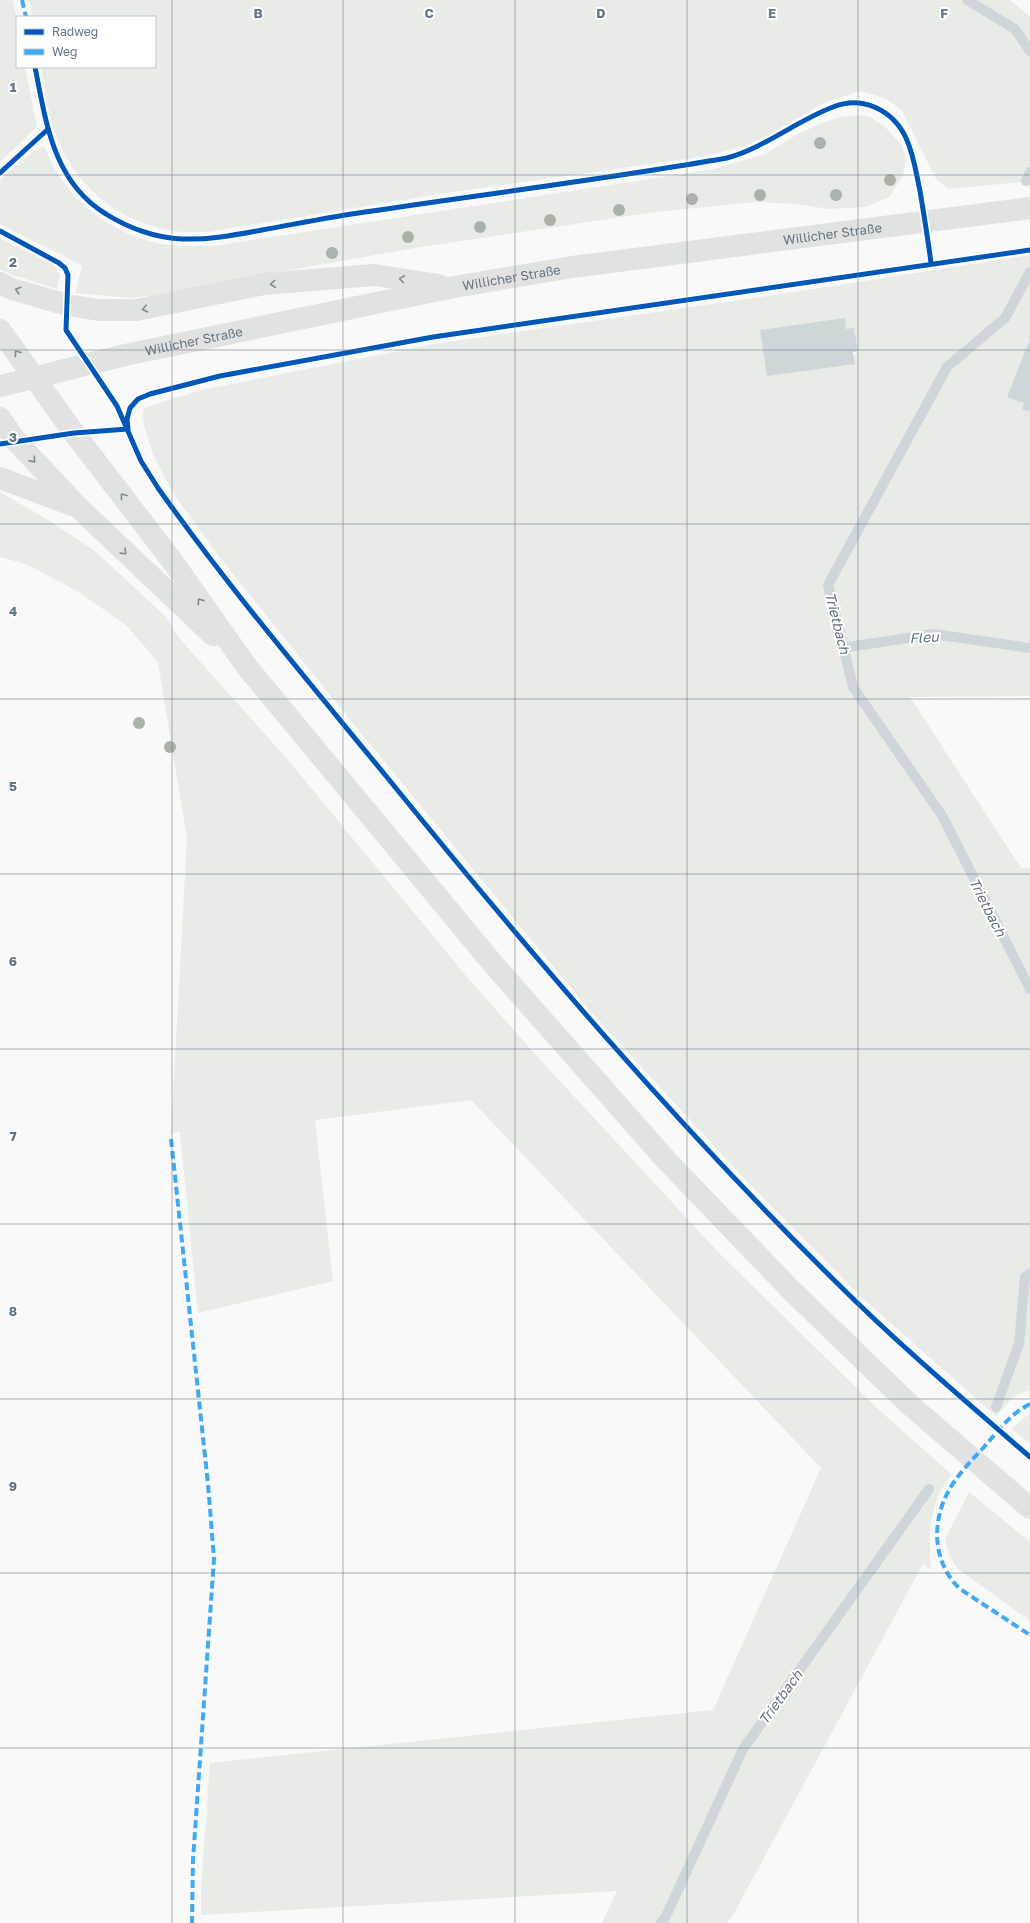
<svg xmlns="http://www.w3.org/2000/svg" width="1030" height="1923" font-family="'Golos Text',sans-serif">
	<style>
		.green { fill: #e8ebe6; fill-rule: evenodd }
		.water { fill: #ced6d9 }
		.lines { fill: none; stroke-linecap: round; stroke-linejoin: round }
		.stream { stroke: #ced6d9; stroke-width: 10 }
		.secondary { stroke: #e1e2e2; stroke-width: 22 }
		.quiet { stroke: #3fa9f5; stroke-width: 4; stroke-dasharray: 8 4; stroke-linecap: butt }
		.cycleway-casing { stroke: #fff; stroke-width: 8 }
		.cycleway { stroke: #0057b8; stroke-width: 5 }
		.tree { fill: #a9b3a7 }
		.oneway { stroke: #7e8c96 }
		.grid { fill: none; stroke: #657683; stroke-width: 1; stroke-opacity: 0.55 }
		.labels { text-anchor: middle; dominant-baseline: central; stroke-width: 4; stroke-linejoin: round; paint-order: stroke }
		.street-label { font-size: 13px; fill: #657683; stroke: #fff }
		.water-label { font-size: 14px; font-style: italic; fill: #60757c; stroke: #fff }
		.grid-label { font-size: 13px; text-anchor: middle; font-weight: bold; fill: #657683; stroke: #fff; stroke-width: 4; stroke-linejoin: round; paint-order: stroke }
	</style>
	<rect width="100%" height="100%" fill="#f9f9f9"/>
	<path class="green" d="M0 0H13L17 21V67H25L37 127 0 162Z
		M29 0H1010L1030 17V181L949 189 936 179 902 111 885 98 860 91 824 103 765 137 745 146 700 157 439 194 208 232C195 231 180 233 168 230 115 219 76 186 56 136 48 114 45 90 41 67H155V17H32Z
		M859 115 871 117 887 129 901 144 906 158 903 176 889 197 866 207 828 209 797 204 755 202 655 212 415 248 228 281 191 290 130 298 75 293 82 266C55 250 27 239 0 224V180L31 153 44 146C48 154 51 164 56 171 80 209 117 235 161 244 178 247 197 246 214 246L714 169 765 154 798 134 822 123 840 117Z
		M0 238 54 265 60 275 57 289 13 275 0 269Z
		M1030 255V339L1008 396 1024 403 1022 409 1030 412V696L910 697 1021 868H1030V1390L1013 1397 996 1416 860 1296 737 1171 590 1011 342 710 218 555 173 493 153 455 142 419 144 408 201 390 434 344 788 293ZM845 319 846 330 854 329 858 351 854 355 855 364 761 330Z
		M0 492 53 523 95 551 165 616 179 638 288 760 467 977 534 1053 718 1252 878 1409 952 1475C929 1499 928 1539 931 1570L923 1564 733 1915 727 1923H602L617 1891 201 1915V1890L210 1763 713 1710 821 1468 471 1100 315 1120 333 1281 198 1313 180 1132 171 1133 187 838 158 662 126 625 77 591 26 564 0 557Z
		M1030 1413V1443L1011 1429Z
		M969 1492 1030 1542V1621L958 1569 949 1555 945 1539Z"/>
	<path class="water" d="M845 318 846 329 854 328 858 351 853 352 855 364 767 376 760 330Z
		M1030 339V412L1022 409 1024 403 1007 397Z"/>
	<g class="lines">
		<path class="stream" d="M967 0 1015 29 1030 51
			M1026 181 1030 172
			M1030 272 1005 318 947 367 828 585 853 687 943 817 1030 989
			M842 648 934 634 1030 648
			M996 1407 1019 1344 1025 1277 1030 1274
			M661 1923 666 1916 743 1749 929 1489"/>
		<g class="secondary">
			<path d="M0 283 12 289 67 305 99 310H136L264 284 374 275 439 285"/>
			<path d="M0 330 74 433 173 562 247 667 494 965 667 1161 791 1290 910 1405 1030 1508"/>
			<path id="s1" d="M0 386 125 355 454 287 572 267 1030 208"/>
			<path d="M0 418 16 441 79 508 213 635"/>
			<path d="M0 478 72 505"/>
		</g>
		<path class="quiet" d="M22 0 26 17
			M171 1139 208 1484 214 1559 193 1860 192 1923
			M1030 1404C1010 1414 998 1431 984 1447 973 1459 961 1471 952 1485 931 1518 931 1561 960 1589L1030 1635"/>
		<g class="cycleway-casing">
			<path id="cycleway" d="M35 67C46 122 53 182 106 214 128 228 156 238 182 239 209 240 235 235 262 230 296 224 330 217 365 212 485 194 607 179 727 158 766 147 796 121 833 107 862 95 893 110 906 138 914 155 916 173 920 191 924 215 928 239 931 263
				M0 173 47 130
				M0 231 59 263 65 268 68 275 66 330 117 406 141 461 158 488C229 588 309 682 386 776 528 951 675 1123 835 1281 897 1343 964 1400 1030 1457
				M0 444 74 433 128 429 127 419 130 408 138 399 150 394 220 376 433 337 1030 250"/>
		</g>
		<use href="#cycleway" class="cycleway"/>
	</g>
	<g class="tree">
		<circle cx="820" cy="143" r="6"/>
		<circle cx="890" cy="180" r="6"/>
		<circle cx="760" cy="195" r="6"/>
		<circle cx="836" cy="195" r="6"/>
		<circle cx="692" cy="199" r="6"/>
		<circle cx="619" cy="210" r="6"/>
		<circle cx="550" cy="220" r="6"/>
		<circle cx="480" cy="227" r="6"/>
		<circle cx="408" cy="237" r="6"/>
		<circle cx="332" cy="253" r="6"/>
		<circle cx="139" cy="723" r="6"/>
		<circle cx="170" cy="747" r="6"/>
	</g>
	<defs><path id="oneway-chevron" d="M-2-3.5L2.5 0L-2 3.5" fill="none" stroke-width="1.6" stroke-linecap="round" stroke-linejoin="round"/></defs>
	<g class="oneway">
		<use href="#oneway-chevron" transform="translate(402 279) rotate(-172)"/>
		<use href="#oneway-chevron" transform="translate(273 284) rotate(175)"/>
		<use href="#oneway-chevron" transform="translate(18 290) rotate(-163)"/>
		<use href="#oneway-chevron" transform="translate(145 309) rotate(168)"/>
		<use href="#oneway-chevron" transform="translate(17 353) rotate(-126)"/>
		<use href="#oneway-chevron" transform="translate(33 460) rotate(48)"/>
		<use href="#oneway-chevron" transform="translate(123 496) rotate(-127)"/>
		<use href="#oneway-chevron" transform="translate(124 552) rotate(44)"/>
		<use href="#oneway-chevron" transform="translate(200 601) rotate(-125)"/>
	</g>
	<path class="grid" d="M172 0V1923M343 0V1923M515 0V1923M687 0V1923M858 0V1923M0 175H1030M0 350H1030M0 524H1030M0 699H1030M0 874H1030M0 1049H1030M0 1224H1030M0 1399H1030M0 1573H1030M0 1748H1030"/>
	<g class="labels">
		<g class="street-label">
			<text stroke="none"><textPath href="#s1" startOffset="847">Willicher Straße</textPath></text>
			<text stroke="none"><textPath href="#s1" startOffset="523">Willicher Straße</textPath></text>
			<text stroke="none"><textPath href="#s1" startOffset="199">Willicher Straße</textPath></text>
		</g>
		<g class="water-label">
			<text transform="translate(838 623) rotate(76)">Trietbach</text>
			<text transform="translate(924 637) rotate(-4)">Fleu</text>
			<text transform="translate(988 907) rotate(63)">Trietbach</text>
			<text transform="translate(780 1697) rotate(-54)">Trietbach</text>
		</g>
	</g>
	<g class="grid-label">
		<text x="258" y="18">B</text>
		<text x="429" y="18">C</text>
		<text x="601" y="18">D</text>
		<text x="772" y="18">E</text>
		<text x="944" y="18">F</text>
		<text x="13" y="92">1</text>
		<text x="13" y="267">2</text>
		<text x="13" y="442">3</text>
		<text x="13" y="616">4</text>
		<text x="13" y="791">5</text>
		<text x="13" y="966">6</text>
		<text x="13" y="1141">7</text>
		<text x="13" y="1316">8</text>
		<text x="13" y="1491">9</text>
	</g>
	<rect x="16" y="16" width="140" height="52" fill="#ffffff" stroke="#c1c8cd"/>
	<rect x="24" y="29" width="20" height="6" fill="#0057b8" stroke="#c1c8cd"/>
	<text x="52" y="36" font-size="12" fill="#657683">Radweg</text>
	<rect x="24" y="49" width="20" height="6" fill="#3fa9f5" stroke="#c1c8cd"/>
	<text x="52" y="56" font-size="12" fill="#657683">Weg</text>
</svg>
